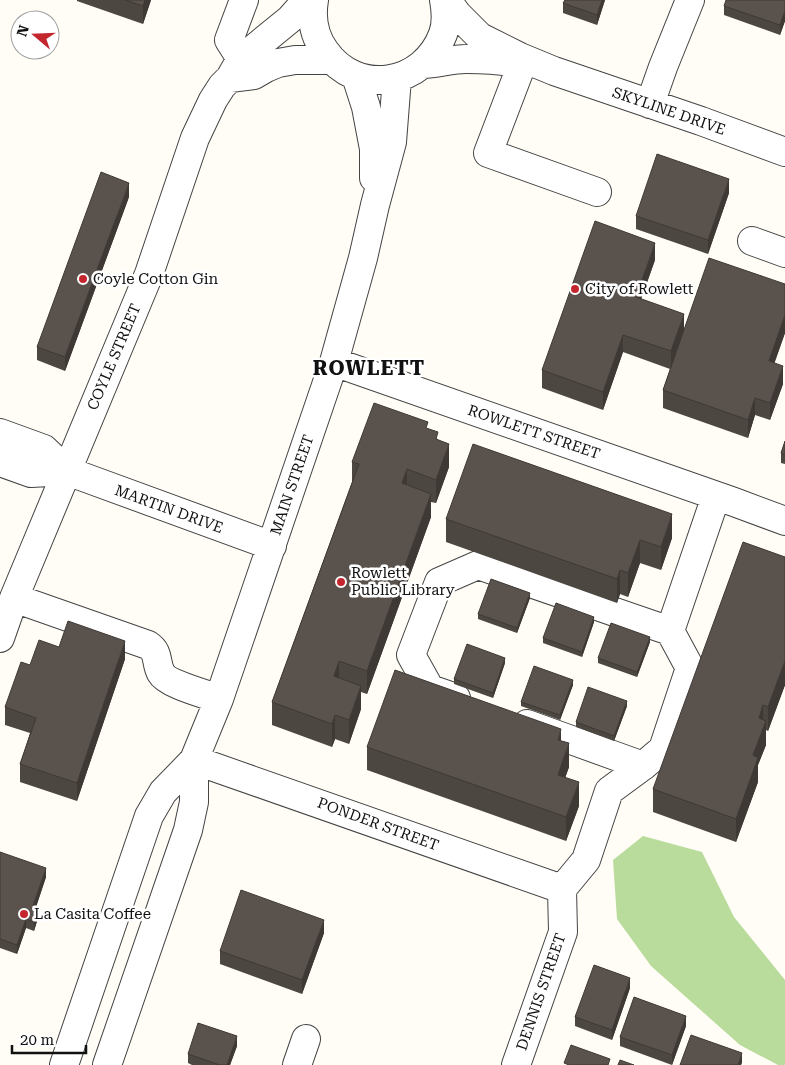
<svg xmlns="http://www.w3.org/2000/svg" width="785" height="1065" font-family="'Roboto Serif',serif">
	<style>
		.forest { fill: #b9dc9c }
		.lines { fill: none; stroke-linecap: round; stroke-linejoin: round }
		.minor-casing { stroke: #444; stroke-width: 30 }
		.minor { stroke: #fff; stroke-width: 28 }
		.wall { fill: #4d4742 }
		.shaded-wall { fill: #3f3936 }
		.building { fill: #5a524d; stroke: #3f3936 }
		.poi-dot { fill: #c4262e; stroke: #fff; stroke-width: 2 }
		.labels { text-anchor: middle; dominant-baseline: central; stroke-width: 5; stroke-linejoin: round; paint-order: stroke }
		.street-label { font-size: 15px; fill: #111; stroke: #fff }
		.poi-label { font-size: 15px; fill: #111; stroke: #fff; text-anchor: start }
		.district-label { font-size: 20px; font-weight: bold; letter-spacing: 1px; fill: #111; stroke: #fff }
	</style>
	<rect width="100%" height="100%" fill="#fffdf5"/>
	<path class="forest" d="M643 836 702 852 734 917 785 980V1065H778L740 1045 651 966 617 919 613 860Z"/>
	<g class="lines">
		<g class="minor-casing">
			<path id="minor" d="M314 0C311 18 314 36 325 51 357 97 424 86 443 34 447 23 446 11 444 0
				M447 0 457 14 480 37 520 57 554 71 701 121 785 152
				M241 59 229 40 244 0
				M423 64C437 64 451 59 466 59 484 59 503 60 521 64
				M522 64 488 153 597 192
				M356 76 366 107 374 149V178
				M230 78 254 75 266 68 278 63 295 60H331
				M650 104 663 67 690 0
				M752 241 785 253
				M334 362 734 502 785 521
				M0 433 44 449 67 471
				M0 462 31 473 67 471 272 546
				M14 598 148 645C160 653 155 662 161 673 167 684 206 694 219 699
				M0 638 14 598 149 274 195 138 213 100 222 86 230 78 241 59 290 19 307 0
				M456 698 430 689 411 655 439 582 478 565 670 631 716 496
				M527 724 643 766 609 791 586 860 562 889
				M194 760 562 889
				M643 766 663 749 690 668 670 631
				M64 1065 149 816 163 792 194 760
				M107 1065 188 830 194 802V760L219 699 334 362 363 258 375 205 392 142 397 78
				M297 1065 306 1039
				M516 1065 563 932 562 889"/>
		</g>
		<use href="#minor" class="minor"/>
	</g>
	<path class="wall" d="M77 0H151L143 24 77 1Z
		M565 0H605L597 25 563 13V3Z
		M785 0V21L780 35 724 15V6Z
		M729 193 708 254 636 229V216Z
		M129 197 65 371 37 360V347Z
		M655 260 641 299 684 329 785 284V333L774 363 783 384 770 420 755 415 748 438 663 408V390L670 369 623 352 603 410 542 388V370Z
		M428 428 438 440 449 467 436 503 431 502V517L367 694 361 692V709L349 744 335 739 332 747 272 725V702L352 482V462Z
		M785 441V464L781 463V453Z
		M446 519 672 538 661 570 640 563 628 597 620 594 617 603 446 542Z
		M785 557V685L768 731 766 730V745L758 765V782L736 842 653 812V789Z
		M530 598 517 633 478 619V614Z
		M594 622 582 657 543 643V638Z
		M650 642 637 677 598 663V658Z
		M59 647 125 659 77 801 20 782V764L30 733 5 725V707L30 665Z
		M505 663 493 698 454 684V679Z
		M573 685 560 720 521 706V702Z
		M627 706 614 741 576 727V722Z
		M561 741 569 767 565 778 579 806 566 841 367 770V747Z
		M0 852 46 877 36 907 38 918 34 931 26 928 17 954 0 948Z
		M324 933 302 994 220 964V951Z
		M630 988 612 1040 575 1026V1017Z
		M686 1026 672 1065 620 1046V1037Z
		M237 1046 230 1065H192L188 1063V1054Z"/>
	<path class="shaded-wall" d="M145 0H151L143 24V6Z
		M602 0H605L597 25V15Z
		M785 11V21L780 35V25Z
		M729 179V193L708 254V240Z
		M129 183V197L65 371V357Z
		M655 243V260L636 314V297Z
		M684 314V332L671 369V351Z
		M785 315V333L769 379V361Z
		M623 335V352L603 410V392Z
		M783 366V384L770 420V403Z
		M755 398V415L748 438V420Z
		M449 444V467L436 503V480Z
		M407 469V493L402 483Z
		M431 494V517L367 694V671Z
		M672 514V538L661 570V547Z
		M640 540V563L628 597V573Z
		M620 570V594L617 603V579Z
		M530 593V598L517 633V628Z
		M594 617V622L582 657V652Z
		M650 637V642L637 677V672Z
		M125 641V659L77 801V783Z
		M505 658V663L493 698V693Z
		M339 661V684L334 676Z
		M785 661V685L768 731V707Z
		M573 680V685L560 720V715Z
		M361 686V709L349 744V720Z
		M627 701V706L614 741V736Z
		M763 705V729L766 721V745L758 765V782L736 842V819L753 755 759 718Z
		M335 715V739L332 747V724Z
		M561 729V753L558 740Z
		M569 743V767L558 798V775Z
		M579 782V806L566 841V817Z
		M46 868V877L33 916V906Z
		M38 908V918L34 931V922Z
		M26 919V928L17 954V945Z
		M324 920V933L302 994V980Z
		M630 978V988L612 1040V1030Z
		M686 1016V1026L672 1065V1055Z
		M237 1036V1046L230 1065H227Z
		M742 1053V1063L741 1065H738Z"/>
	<path class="building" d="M125 0H145L143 6Z
		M565 0H602L597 15 563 3Z
		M726 0H785V11L780 25 724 6Z
		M657 154 729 179 708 240 636 216Z
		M101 172 129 183 65 357 37 347Z
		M595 221 655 243 636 297 684 314 671 351 623 335 603 392 542 370Z
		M709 258 785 284V315L769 361 783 366 770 403 755 398 748 420 663 390Z
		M374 403 428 422 426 428 438 432 436 439 449 444 436 480 407 469 402 483 431 494 367 671 339 661 334 676 361 686 349 720 335 715 332 724 272 702 359 464 352 462Z
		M785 441V455L781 453Z
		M473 444 672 514 661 547 640 540 628 573 620 570 617 579 446 519Z
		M743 542 785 557V661L768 707 763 705 759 718 766 721 753 755 758 758 736 819 653 789Z
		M491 579 530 593 517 628 478 614Z
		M556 603 594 617 582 652 543 638Z
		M68 621 125 641 77 783 20 764 36 718 5 707 21 662 30 665 39 640 59 647Z
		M611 623 650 637 637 672 598 658Z
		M467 644 505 658 493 693 454 679Z
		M534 666 573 680 560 715 521 702Z
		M395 670 561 729 558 740 569 743 558 775 579 782 566 817 367 747Z
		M588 687 627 701 614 736 576 722Z
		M0 852 46 868 33 906 38 908 34 922 26 919 17 945 0 939Z
		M241 890 324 920 302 980 220 951Z
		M594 965 630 978 612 1030 575 1017Z
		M634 997 686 1016 672 1055 620 1037Z
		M198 1023 237 1036 227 1065H220L188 1054Z
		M691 1035 742 1053 738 1065H680Z
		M571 1045 610 1059 608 1065H569L564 1063Z
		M620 1060 634 1065H618Z"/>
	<g class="poi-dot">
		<circle cx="83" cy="279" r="5"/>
		<circle cx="575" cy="289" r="5"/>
		<circle cx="341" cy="582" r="5"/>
		<circle cx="24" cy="914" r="5"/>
	</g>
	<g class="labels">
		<g class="street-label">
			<text transform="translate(669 111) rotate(19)">SKYLINE DRIVE</text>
			<text transform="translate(114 357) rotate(-67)">COYLE STREET</text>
			<text transform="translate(534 432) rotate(19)">ROWLETT STREET</text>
			<text transform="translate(292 485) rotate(-71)">MAIN STREET</text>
			<text transform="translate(169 509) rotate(20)">MARTIN DRIVE</text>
			<text transform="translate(378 824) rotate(20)">PONDER STREET</text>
			<text transform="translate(541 992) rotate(-71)">DENNIS STREET</text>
		</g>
		<g class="poi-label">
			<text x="93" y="279">Coyle Cotton Gin</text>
			<text x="585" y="289">City of Rowlett</text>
			<text x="351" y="573">Rowlett<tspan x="351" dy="17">Public Library</tspan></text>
			<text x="34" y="914">La Casita Coffee</text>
		</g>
		<g class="district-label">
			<text x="369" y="368">ROWLETT</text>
		</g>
	</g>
	<g transform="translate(35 35) rotate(289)"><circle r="24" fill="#ffffff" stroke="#a0a0a0"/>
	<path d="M0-4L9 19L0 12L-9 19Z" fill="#c4262e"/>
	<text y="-8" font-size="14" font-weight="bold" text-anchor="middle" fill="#111111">N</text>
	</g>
	<path d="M12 1045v8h74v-8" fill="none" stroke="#111111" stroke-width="2.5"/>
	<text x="20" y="1045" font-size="15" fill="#111111" stroke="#ffffff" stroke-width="4" paint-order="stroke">20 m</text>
</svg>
